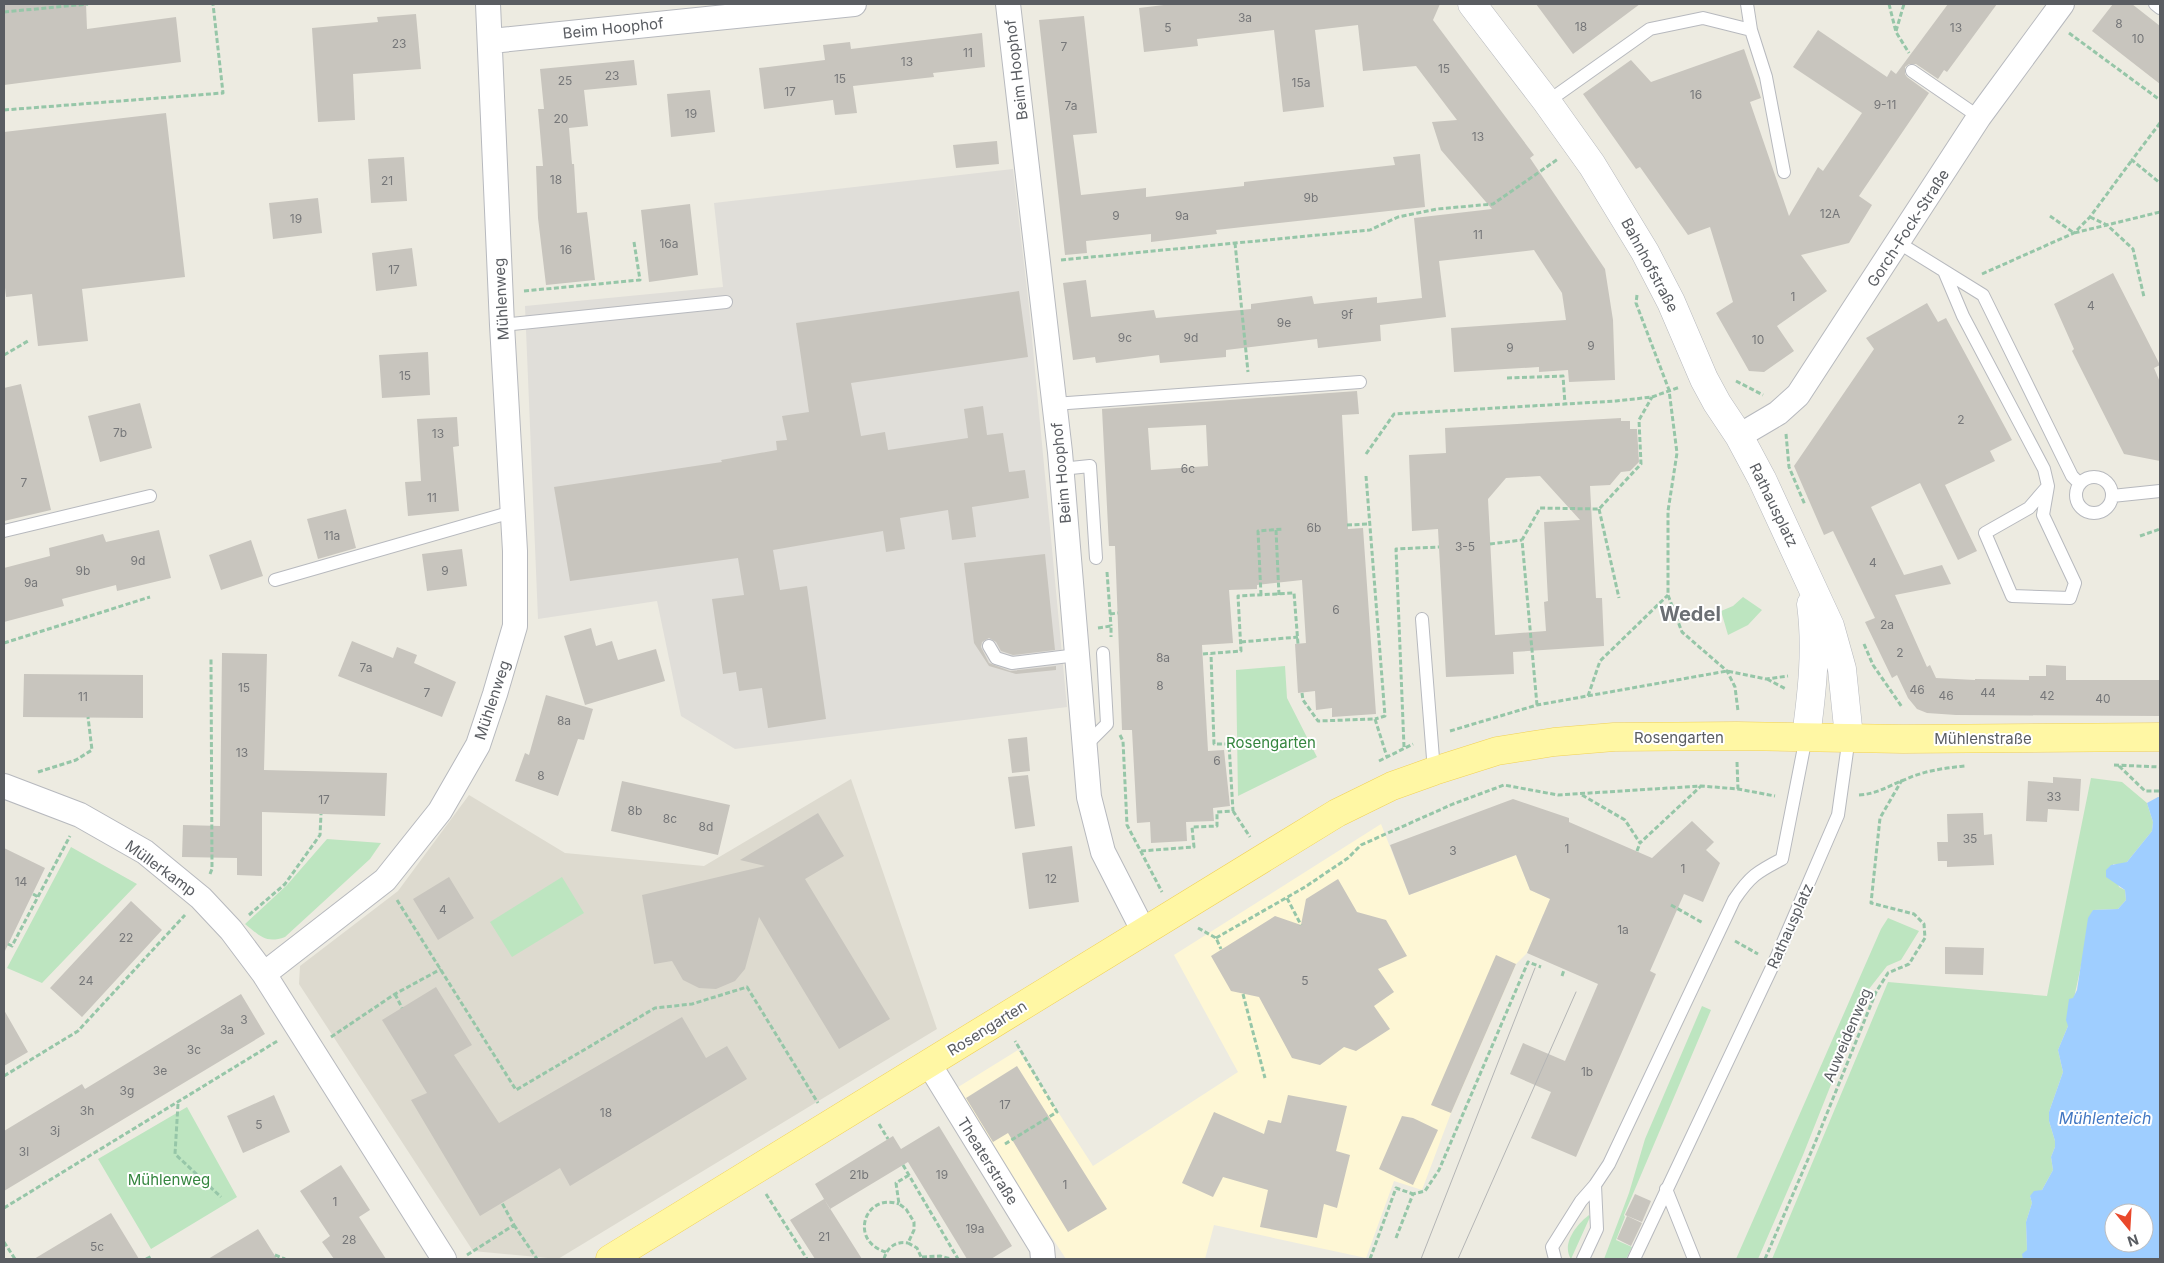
<svg xmlns="http://www.w3.org/2000/svg" width="2164" height="1263" font-family="Inter,sans-serif">
	<style>
		.commercial { fill: #fef7d5 }
		.industrial { fill: #e0ded9 }
		.education { fill: #dddacf }
		.green { fill: #bde5c0 }
		.water { fill: #9fceff; fill-rule: evenodd }
		.building { fill: #c8c5be; fill-rule: evenodd }
		.lines { fill: none; stroke-linecap: round; stroke-linejoin: round }
		.service-casing { stroke: #b7b9be; stroke-width: 14 }
		.minor-casing { stroke: #b7b9be; stroke-width: 26 }
		.tertiary-casing { stroke: #b7b9be; stroke-width: 29 }
		.primary-casing { stroke: #f1d156; stroke-width: 29 }
		.path { stroke: #96c6a8; stroke-width: 3; stroke-dasharray: 5 2.5; stroke-linecap: butt }
		.service { stroke: #fff; stroke-width: 12 }
		.minor { stroke: #fff; stroke-width: 24 }
		.tertiary { stroke: #fff; stroke-width: 28 }
		.primary { stroke: #fff7a4; stroke-width: 28 }
		.tram { stroke: #b4b5b5; stroke-width: 1 }
		.labels { text-anchor: middle; dominant-baseline: central; stroke-width: 4; stroke-linejoin: round; paint-order: stroke }
		.number-label { font-size: 12px; fill: #767779 }
		.street-label { font-size: 15px; fill: #5a5d62; stroke: #fff }
		.park-label { font-size: 15px; fill: #35863f; stroke: #fff }
		.water-label { font-size: 16px; font-style: italic; fill: #4277c2; stroke: #fff }
		.district-label { font-size: 20px; font-weight: bold; fill: #6b6f74; stroke: #fff }
	</style>
	<rect width="100%" height="100%" fill="#edebe1"/>
	<path class="commercial" d="M1381 824 1409 895 1516 855 1530 890 1555 901 1543 915 1527 953 1516 964 1451 1113 1422 1190 1394 1181 1366 1258 1214 1225 1205 1259H1066L955 1089 1018 1050 1093 1166 1238 1072 1174 955Z"/>
	<path class="industrial" d="M1013 169 1029 307 1067 707 735 749 681 716 657 601 538 619 525 306 723 287 714 203Z"/>
	<path class="education" d="M851 779 937 1029 558 1259 473 1251 299 984 300 966 398 891 469 795 565 853 704 866Z"/>
	<path class="green" d="M1743 597 1762 610 1748 625 1728 635 1721 611 1733 606Z
		M1285 666 1287 698 1317 757 1238 796 1236 670Z
		M2091 778 2122 782 2147 803 2153 822 2152 831 2127 862 2122 865 2113 864 2119 887 2125 890 2126 900 2118 909 2093 910 2068 1026 2058 1050 2063 1072 2049 1112V1121L2055 1141V1147L2051 1157 2053 1170 2042 1190 2030 1196 2032 1203 2026 1222 2027 1250 2023 1259H1772L1888 982 2047 996Z
		M327 839 381 843 370 859 285 937C266 944 260 936 245 924L287 885Z
		M71 847 137 884 42 983 7 968Z
		M562 877 584 913 512 957 490 922Z
		M1888 918 1919 931 1901 960 1887 966 1869 989 1803 1155 1758 1259H1736L1881 929Z
		M1702 1006 1711 1010 1624 1215 1625 1217 1616 1240 1632 1247 1626 1259H1604L1629 1193 1645 1139Z
		M187 1107 237 1197 151 1249 98 1159Z
		M1589 1215 1590 1217 1571 1259C1561 1244 1577 1224 1589 1215Z"/>
	<path class="water" d="M2158 797H2160V1259H2023L2022 1254 2027 1250 2026 1222 2032 1203 2030 1196 2034 1191 2042 1190 2053 1170 2051 1157 2055 1147V1141L2049 1121V1112L2063 1072 2058 1050 2068 1026 2066 1020 2069 999 2073 998 2077 990 2088 918 2093 910 2118 909 2126 900 2125 890 2106 877V870L2111 865 2127 862 2152 831 2153 822 2147 803ZM2114 1213H2144V1243H2114Z"/>
	<path class="building" d="M4 4H86L87 29 176 17 181 62 4 85Z
		M1172 4H1440L1433 20 1534 155 1530 158 1605 269 1613 320 1615 380 1569 382 1568 370 1539 372V367L1454 372 1451 328 1566 320 1562 293 1534 250 1439 261 1446 317 1380 325 1381 341 1318 348 1317 339 1226 350V357L1160 363 1159 355 1096 363 1095 357 1073 360 1063 283 1086 280 1091 317 1154 310 1156 318 1251 309V304L1312 296 1314 304 1377 297V303L1422 298 1414 218 1492 209 1441 150 1432 122 1457 120 1416 66 1363 71 1358 25 1315 30 1324 107 1283 112 1274 30 1197 39 1198 46 1144 52 1139 8Z
		M1536 4H1640L1573 54Z
		M1948 4H1997L1947 72 1944 70 1938 79 1916 64H1909L1905 67V74L1907 77 1929 93 1859 196 1872 205 1849 243 1801 255 1827 291 1777 326 1794 351 1764 372 1749 371 1716 313 1733 302 1710 227 1688 235 1640 167 1636 169 1583 94 1631 60 1651 82 1744 49 1761 98 1750 102 1789 216 1818 167 1823 171 1862 113 1793 67 1818 30 1887 77 1891 70 1896 74Z
		M2113 4H2132L2160 26V84L2092 31Z
		M416 14 421 69 353 74 355 120 318 122 312 28 378 22 377 17Z
		M1084 16 1097 133 1073 135 1081 195 1146 188V197L1244 186V182L1395 165 1393 157 1420 154 1425 207 1216 230 1217 234 1151 242V234L1086 241 1087 253 1065 255 1039 20Z
		M982 33 985 67 933 73 934 77 853 86 857 113 835 115 833 100 764 109 759 68 825 60 823 45 850 42 851 49Z
		M634 60 637 85 584 90 588 126 569 128 572 164H574L577 213 587 212 595 280 546 285 538 218 536 166H543L538 109H544L540 69Z
		M710 90 715 132 671 137 667 94Z
		M166 113 185 277 82 289 88 341 38 346 32 294 6 297 4 278V132Z
		M997 141 999 164 956 168 953 145Z
		M404 157 407 201 371 203 368 159Z
		M318 198 322 233 273 239 269 203Z
		M690 204 698 275 649 282 641 210Z
		M412 248 417 286 376 291 372 253Z
		M2113 273 2160 365 2154 368 2160 382V461L2124 454 2072 351 2074 349 2054 304Z
		M1019 291 1028 357 851 383 861 436 885 432 888 450 968 438 964 409 983 406 987 435 1003 433 1009 472 1025 470 1029 498 972 507 976 537 952 540 948 510 900 518 905 549 886 552 883 531 773 550 780 590 807 586 826 719 768 728 762 688 739 691 736 672 723 674 712 599 744 595 738 558 570 581 554 487 722 462 721 460 777 450 776 441 787 440 782 416 809 412 796 323Z
		M1927 303 1938 322 1946 318 2012 440 1990 451 1995 461 1945 485 1977 551 1958 560 1920 483 1871 507 1904 575 1942 565 1951 584 1895 595 1927 667 1930 665 1936 678 1975 680V679L2029 680V676H2046V665L2066 666V680H2160V716L1956 715 1927 713 1917 709 1908 698 1897 675 1892 678 1865 622 1875 618 1833 531 1824 535 1794 466 1874 349 1866 338Z
		M428 352 430 395 382 398 379 355Z
		M21 384 51 510 4 521V388Z
		M1357 391 1359 414 1342 415 1348 529 1363 528 1376 714 1332 717V708L1316 710 1315 691 1298 693 1295 644 1306 643 1302 580 1257 585V589L1229 590 1233 643 1202 645 1208 751 1224 750 1230 806 1213 808 1214 821 1186 822 1187 841 1151 843 1150 822 1137 823 1132 730H1122L1115 546H1109L1102 409ZM1206 425 1208 466 1151 470 1148 428Z
		M140 403 152 448 100 462 88 416Z
		M457 417 459 446 453 447 459 511 408 516 405 482 421 481 417 419Z
		M1621 418V421H1630V429H1637L1639 462 1630 471 1621 472 1610 485 1590 486 1596 598H1602L1604 646 1513 652 1514 674 1446 677 1438 529 1412 531 1409 455 1446 453 1445 428ZM1540 476 1580 520 1544 522 1548 601 1544 602 1546 631 1495 635 1488 499 1506 478Z
		M346 509 356 548 318 559 307 519Z
		M159 530 171 578 117 591 116 585 62 599 64 606 4 622V568L50 556 49 548 103 534 106 542Z
		M251 540 263 576 221 590 209 555Z
		M462 549 467 586 427 591 422 554Z
		M1045 554 1055 650 1013 655 1001 651 996 642 989 638 982 642 981 647 989 663 1010 671 1056 666V670L1016 674 989 666 974 643 964 563Z
		M591 628 596 646 612 641 618 660 656 649 665 681 585 705 564 636Z
		M352 641 393 658 397 647 417 655 414 663 456 682 442 717 338 676Z
		M222 653 267 654 264 770 387 773 385 816 262 812V876L237 875V858L182 857 183 825 220 826Z
		M24 674 143 675V718L23 717Z
		M546 695 593 709 584 740 578 739 558 796 515 781 525 753 529 755Z
		M1027 737 1030 771 1012 773 1008 739Z
		M1028 775 1035 826 1015 829 1008 777Z
		M2053 777 2081 779 2079 811 2048 809 2047 822 2026 821 2028 781 2053 783Z
		M622 781 730 805 718 855 611 831Z
		M1513 799 1569 818V822L1652 858 1692 821 1714 842 1706 850 1720 863 1703 902 1684 894 1650 971 1656 974 1576 1157 1531 1138 1551 1092 1510 1074 1523 1043 1565 1061 1598 984 1527 953 1550 899 1530 890 1516 855 1409 895 1390 845Z
		M818 813 844 856 805 879 890 1019 839 1049 759 917 745 969 735 981 716 989 699 988 683 980 672 961 654 964 642 895 765 866 740 860Z
		M1983 813 1984 835 1992 834 1994 865 1947 867V861H1938L1937 842H1948L1947 814Z
		M1072 846 1079 902 1029 909 1022 853Z
		M4 848 45 868 4 953Z
		M449 877 474 918 438 940 413 899Z
		M1338 879 1357 912 1386 920 1407 956 1378 969 1394 992 1374 1006 1390 1029 1356 1051 1344 1047 1320 1065 1292 1058 1259 997 1231 991 1211 956 1275 916 1301 925 1306 899Z
		M131 901 162 930 82 1017 50 988Z
		M1945 947 1984 948 1983 975 1945 974Z
		M1496 955 1516 964 1451 1113 1431 1105Z
		M436 987 472 1045 454 1055 499 1123 682 1017 706 1058 727 1046 747 1079 570 1186 560 1168 480 1216 411 1100 427 1093 382 1020Z
		M241 994 265 1034 4 1191V1131L82 1084 85 1089Z
		M4 1010 28 1052 4 1066Z
		M1017 1066 1107 1209 1068 1232 1008 1133 993 1142 966 1098Z
		M274 1095 290 1132 243 1153 227 1116Z
		M1288 1095 1347 1106 1336 1151 1350 1155 1337 1208 1324 1204 1317 1238 1260 1227 1268 1190 1223 1177 1213 1197 1182 1183 1214 1112 1264 1134 1268 1120 1281 1123Z
		M1402 1116 1413 1118 1438 1130 1413 1185 1379 1169Z
		M939 1126 1012 1246 991 1259H967L908 1162 830 1209 815 1184 893 1136 901 1149Z
		M341 1165 370 1210 359 1217 386 1259H334L322 1242 330 1236 300 1191Z
		M1635 1194 1651 1201 1642 1222 1625 1215Z
		M824 1199 862 1259H815L790 1220Z
		M111 1213 139 1259H34L64 1241Z
		M1627 1216 1642 1223 1631 1246 1617 1239Z
		M258 1229 277 1259H208Z"/>
	<g class="lines">
		<g class="service-casing">
			<path id="service" d="M1747 4 1751 30 1766 77 1784 172
				M2155 4 2160 8
				M1912 71 1979 117
				M1547 102 1650 29 1703 18 1751 30
				M1899 243 1983 295 2072 476 2080 484
				M1944 271 1963 316 2044 469 2048 486 2043 515 2075 583 2070 598 2012 596 1985 533 2029 508 2048 486
				M502 325 726 302
				M1054 404 1360 382
				M1061 469 1090 466 1096 558
				M2076 495a18 18 0 1 1 36 0a18 18 0 1 1-36 0Z
				M2112 496 2160 491
				M4 531 150 496
				M275 580 512 512
				M1422 619 1434 771
				M989 646 996 658 1012 663 1077 655
				M1084 747 1107 724 1103 653
				M1666 1189 1694 1259
				M1555 1259 1552 1247 1581 1201 1595 1185 1609 1164 1734 900C1750 876 1757 872 1782 859L1806 737
				M1583 1259 1597 1229 1595 1185
				M1634 1259 1774 963 1838 815 1849 737"/>
		</g>
		<g class="minor-casing">
			<path id="minor" d="M1008 4 1060 452 1089 797 1103 852 1144 932
				M491 41 854 4
				M1739 436 1778 413 1798 395 1979 117 2062 4
				M4 786 80 815 145 852 201 898 231 930 264 974 444 1259
				M264 974 385 880 440 811 478 745 495 694 515 626V551L502 325 488 4
				M929 1064 1042 1248 1043 1259"/>
		</g>
		<g class="tertiary-casing">
			<path id="tertiary" d="M1472 4 1547 102 1592 165 1645 252 1671 302 1704 379 1717 403 1739 436 1762 479 1830 626 1842 669 1849 737
				M1806 737C1812 692 1817 649 1811 604"/>
		</g>
		<g class="primary-casing">
			<path id="primary" d="M610 1259 1337 813 1392 786 1434 771 1497 751 1554 742 1614 737 1737 736 1903 739 2160 737"/>
		</g>
		<path class="path" d="M1889 4 1896 32 1909 53
			M4 12 88 4
			M1896 31 1904 4
			M2069 33 2160 100
			M4 110 223 93 213 4
			M2160 123 2132 160 2160 183
			M2050 216 2074 233 2160 212
			M2090 217 2107 225 2133 249 2144 297
			M1235 243 1248 372
			M1061 260 1370 230 1398 217 1437 209 1493 204 1558 159
			M1982 274 2074 233 2090 217 2132 160
			M524 291 640 280 634 242
			M1637 295 1636 303 1669 390 1677 453 1668 511V595L1682 632 1727 671 1735 687 1738 711
			M4 355 28 341
			M1507 378 1563 376 1565 404
			M1736 381 1763 395
			M1786 434 1789 467 1805 505
			M1366 454 1394 414 1616 401 1652 397 1680 387
			M1366 476 1385 716 1375 719
			M1599 509 1619 598
			M1347 525 1369 524
			M1276 530 1279 595
			M2140 536 2160 529
			M1490 544 1522 540
			M1107 572 1111 626
			M1261 595 1258 531 1283 529
			M1110 614 1118 613
			M1098 628 1111 626V637
			M1241 642 1298 637
			M4 643 150 597
			M1864 644 1873 665 1902 707
			M1203 654 1241 651 1238 596 1294 593 1298 644
			M1767 679 1786 689
			M1302 693 1303 700 1318 721 1375 719 1387 757
			M1588 696 1600 661 1668 595
			M1537 705 1522 540 1540 508 1599 509 1641 464 1639 420 1652 397
			M1450 731 1537 705 1727 671 1766 679 1788 676
			M1120 735 1123 741 1127 825 1162 892
			M1404 747 1396 549 1439 547
			M1379 761 1413 744
			M1737 762 1738 789
			M2114 765 2160 767
			M2119 766 2145 791H2160
			M38 772 76 760 92 750 88 717
			M1582 795 1625 820 1640 843 1701 786
			M1859 795C1877 794 1888 786 1904 780 1923 771 1944 768 1965 766
			M1233 811 1250 837
			M1141 851 1194 847 1192 827 1217 826V812L1233 811 1229 744H1214L1211 654
			M1637 851 1640 843
			M210 874 212 869 211 658
			M33 894 38 897
			M1287 898 1301 925
			M397 900 516 1090 655 1008 692 1004 747 987 818 1103
			M1671 905 1703 923
			M249 915 285 884 320 835 321 814
			M1198 928 1216 938 1221 949
			M1216 938 1305 887 1348 858 1361 845 1453 804 1504 785 1558 795 1701 786 1738 789 1775 796
			M1735 941 1758 954
			M8 944 12 946 70 836
			M1562 976 1564 970
			M395 994 402 1008
			M1243 994 1265 1078
			M331 1037 395 994 441 969
			M4 1076 78 1031 185 915
			M178 1104 175 1154 221 1197
			M879 1124 888 1139
			M1005 1144 1057 1112 1015 1041
			M903 1165 958 1259
			M909 1175 896 1183 899 1204 906 1209 914 1222V1230L908 1243 917 1248 922 1259
			M766 1194 807 1259
			M4 1208 279 1040
			M514 1225 537 1259
			M1396 1238 1413 1194 1425 1191 1439 1170 1528 962 1541 967
			M4 1242 15 1259
			M886 1252C848 1241 865 1192 899 1204
			M275 1255 285 1259
			M467 1255 514 1225 502 1203
			M922 1257 940 1256 951 1259
			M146 1259 152 1256
			M884 1259C887 1247 896 1241 908 1243
			M1370 1259 1396 1188 1413 1194
			M1765 1259 1815 1143 1876 992 1888 973 1909 964 1925 938 1924 924 1914 914 1871 903 1880 818 1902 780"/>
		<use href="#service" class="service"/>
		<use href="#minor" class="minor"/>
		<use href="#tertiary" class="tertiary"/>
		<use href="#primary" class="primary"/>
		<path class="tram" d="M1421 1259 1535 968
			M1458 1259 1576 992"/>
	</g>
	<g class="labels">
		<g class="number-label">
			<text x="1245" y="17">3a</text>
			<text x="2119" y="23">8</text>
			<text x="1581" y="26">18</text>
			<text x="1168" y="27">5</text>
			<text x="1956" y="27">13</text>
			<text x="2138" y="38">10</text>
			<text x="399" y="43">23</text>
			<text x="1064" y="46">7</text>
			<text x="968" y="52">11</text>
			<text x="907" y="61">13</text>
			<text x="1444" y="68">15</text>
			<text x="612" y="75">23</text>
			<text x="840" y="78">15</text>
			<text x="565" y="80">25</text>
			<text x="1301" y="82">15a</text>
			<text x="790" y="91">17</text>
			<text x="1696" y="94">16</text>
			<text x="1885" y="104">9-11</text>
			<text x="1071" y="105">7a</text>
			<text x="691" y="113">19</text>
			<text x="561" y="118">20</text>
			<text x="1478" y="136">13</text>
			<text x="556" y="179">18</text>
			<text x="387" y="180">21</text>
			<text x="1311" y="197">9b</text>
			<text x="1830" y="213">12A</text>
			<text x="1116" y="215">9</text>
			<text x="1182" y="215">9a</text>
			<text x="296" y="218">19</text>
			<text x="1478" y="234">11</text>
			<text x="669" y="243">16a</text>
			<text x="566" y="249">16</text>
			<text x="394" y="269">17</text>
			<text x="1793" y="296">1</text>
			<text x="2091" y="305">4</text>
			<text x="1347" y="314">9f</text>
			<text x="1284" y="322">9e</text>
			<text x="1125" y="337">9c</text>
			<text x="1191" y="337">9d</text>
			<text x="1758" y="339">10</text>
			<text x="1591" y="345">9</text>
			<text x="1510" y="347">9</text>
			<text x="405" y="375">15</text>
			<text x="1961" y="419">2</text>
			<text x="120" y="432">7b</text>
			<text x="438" y="433">13</text>
			<text x="1188" y="468">6c</text>
			<text x="24" y="482">7</text>
			<text x="432" y="497">11</text>
			<text x="1314" y="527">6b</text>
			<text x="332" y="535">11a</text>
			<text x="1465" y="546">3-5</text>
			<text x="138" y="560">9d</text>
			<text x="1873" y="562">4</text>
			<text x="83" y="570">9b</text>
			<text x="445" y="570">9</text>
			<text x="31" y="582">9a</text>
			<text x="1336" y="609">6</text>
			<text x="1887" y="624">2a</text>
			<text x="1900" y="652">2</text>
			<text x="1163" y="657">8a</text>
			<text x="366" y="667">7a</text>
			<text x="1160" y="685">8</text>
			<text x="244" y="687">15</text>
			<text x="1917" y="689">46</text>
			<text x="427" y="692">7</text>
			<text x="1988" y="692">44</text>
			<text x="1946" y="695">46</text>
			<text x="2047" y="695">42</text>
			<text x="83" y="696">11</text>
			<text x="2103" y="698">40</text>
			<text x="564" y="720">8a</text>
			<text x="242" y="752">13</text>
			<text x="1217" y="760">6</text>
			<text x="541" y="775">8</text>
			<text x="2054" y="796">33</text>
			<text x="324" y="799">17</text>
			<text x="635" y="810">8b</text>
			<text x="670" y="818">8c</text>
			<text x="706" y="826">8d</text>
			<text x="1970" y="838">35</text>
			<text x="1567" y="848">1</text>
			<text x="1453" y="850">3</text>
			<text x="1683" y="868">1</text>
			<text x="1051" y="878">12</text>
			<text x="21" y="881">14</text>
			<text x="443" y="909">4</text>
			<text x="1623" y="929">1a</text>
			<text x="126" y="937">22</text>
			<text x="86" y="980">24</text>
			<text x="1305" y="980">5</text>
			<text x="244" y="1019">3</text>
			<text x="227" y="1029">3a</text>
			<text x="194" y="1049">3c</text>
			<text x="160" y="1070">3e</text>
			<text x="1587" y="1071">1b</text>
			<text x="127" y="1090">3g</text>
			<text x="1005" y="1104">17</text>
			<text x="87" y="1110">3h</text>
			<text x="606" y="1112">18</text>
			<text x="259" y="1124">5</text>
			<text x="55" y="1130">3j</text>
			<text x="24" y="1151">3l</text>
			<text x="859" y="1174">21b</text>
			<text x="942" y="1174">19</text>
			<text x="1065" y="1184">1</text>
			<text x="335" y="1201">1</text>
			<text x="975" y="1228">19a</text>
			<text x="824" y="1236">21</text>
			<text x="349" y="1239">28</text>
			<text x="97" y="1246">5c</text>
		</g>
		<g class="street-label">
			<text transform="translate(613 28) rotate(-6)">Beim Hoophof</text>
			<text transform="translate(1016 70) rotate(-97)">Beim Hoophof</text>
			<text transform="translate(1908 228) rotate(-57)">Gorch-Fock-Straße</text>
			<text transform="translate(1650 265) rotate(62)">Bahnhofstraße</text>
			<text transform="translate(501 299) rotate(-93)">Mühlenweg</text>
			<text transform="translate(1061 473) rotate(-95)">Beim Hoophof</text>
			<text transform="translate(1774 505) rotate(64)">Rathausplatz</text>
			<text transform="translate(492 700) rotate(-72)">Mühlenweg</text>
			<text x="1679" y="737">Rosengarten</text>
			<text x="1983" y="738">Mühlenstraße</text>
			<text transform="translate(161 868) rotate(36)">Müllerkamp</text>
			<text transform="translate(1790 926) rotate(-66)">Rathausplatz</text>
			<text transform="translate(987 1028) rotate(-32)">Rosengarten</text>
			<text transform="translate(1847 1035) rotate(-67)">Auweidenweg</text>
			<text transform="translate(988 1161) rotate(58)">Theaterstraße</text>
		</g>
		<g class="park-label">
			<text x="1271" y="742">Rosengarten</text>
			<text x="169" y="1179">Mühlenweg</text>
		</g>
		<g class="water-label">
			<text x="2105" y="1118">Mühlenteich</text>
		</g>
		<g class="district-label">
			<text x="1690" y="614">Wedel</text>
		</g>
	</g>
	<rect width="2164" height="1263" fill="none" stroke="#5a5d62" stroke-width="10"/>
	<g transform="translate(2129 1228) rotate(162)"><circle r="24" fill="#ffffff" stroke="#bdbec0"/>
	<path d="M0-4L9 19L0 12L-9 19Z" fill="#e9482b"/>
	<text y="-8" font-size="14" font-weight="bold" text-anchor="middle" fill="#5a5d62">N</text>
	</g>
</svg>
